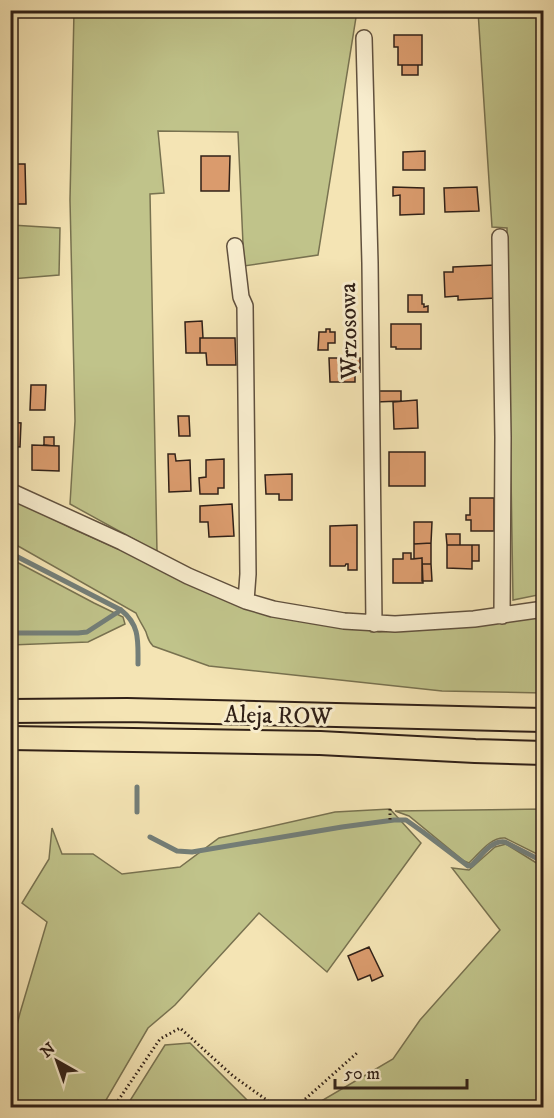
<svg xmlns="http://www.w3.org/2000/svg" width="554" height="1118" font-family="'IM FELL DW Pica',serif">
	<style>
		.green { fill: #c0c38a; stroke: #787250; stroke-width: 1.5 }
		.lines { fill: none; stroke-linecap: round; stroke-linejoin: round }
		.stream { stroke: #737e78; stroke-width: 5 }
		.building { fill: #da9b6d; stroke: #302017; stroke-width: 1.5 }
		.minor-casing { stroke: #61513e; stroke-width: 18 }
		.primary-casing { stroke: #302017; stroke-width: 26 }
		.path { stroke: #302017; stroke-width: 3; stroke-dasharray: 1.5 3; stroke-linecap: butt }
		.minor { stroke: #f8edce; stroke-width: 15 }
		.primary { stroke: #f4e4b4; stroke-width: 22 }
		.labels { text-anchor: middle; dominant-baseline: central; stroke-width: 6; stroke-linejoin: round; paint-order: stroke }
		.street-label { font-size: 24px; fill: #302017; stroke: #f8edce }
	</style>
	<rect width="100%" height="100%" fill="#f4e4b4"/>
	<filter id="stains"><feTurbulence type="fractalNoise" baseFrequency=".00333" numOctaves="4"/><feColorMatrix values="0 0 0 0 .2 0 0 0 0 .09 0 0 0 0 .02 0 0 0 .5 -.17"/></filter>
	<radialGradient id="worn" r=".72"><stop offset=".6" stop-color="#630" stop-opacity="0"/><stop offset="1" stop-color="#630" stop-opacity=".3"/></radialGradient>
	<path class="green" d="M74 11H357L318 255 244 266 238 132 158 131 164 193 150 194 157 552 70 504 75 421 70 200Z
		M478 11H543V594L513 600 507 228 492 227Z
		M11 225 60 228 59 275 11 279Z
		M10 497 71 528 263 613 379 632 494 623 543 615V693L442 691 209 666 153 646C148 641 148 638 146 632 143 626 139 620 136 613L11 542Z
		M11 559 94 603 123 617 125 624 88 642 11 645Z
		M390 809 421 843 327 972 259 913 175 1005 148 1028 102 1107H11V1049L20 1013 47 922 22 903 49 859 52 828 62 854H93L122 874 180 867 219 838 335 812Z
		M543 809V857L505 838C490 837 479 854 469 863L464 861 409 816 395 811Z
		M506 844 543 867V1107H311L393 1059 420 1020 500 930 452 868 469 870 495 847Z
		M190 1043 254 1107H126L165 1045Z"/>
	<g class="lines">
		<path class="stream" d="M10 553 121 610C140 625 138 641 138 664
			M10 633H78L87 632 121 610
			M137 787V812
			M150 837 177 851 192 852 342 827 394 820H406L423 832 468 866 472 865C481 856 491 840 505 842L544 862"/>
	</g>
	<path class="building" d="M394 35H422V65H398V47H394Z
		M402 65H418V75H402Z
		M425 151V170H403V152Z
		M201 156H230L229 191H201Z
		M10 164H25L26 204H10Z
		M393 187 424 188V214L400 215V195L393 196Z
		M477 187 479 211 445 212 444 188Z
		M495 265 496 298 458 300V296L445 297 444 272H453V267Z
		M408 295H422V304H424V307L428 306V312H408Z
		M202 321 203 338H200V353H186L185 322Z
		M391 324H421V349H396V347H391Z
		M326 329H330V332H335V343H328V350H318L319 332H326Z
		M200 338H235L236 365H207L206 353H200Z
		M329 358H360V372H355V382H330Z
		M31 385H46L45 410H30Z
		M376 391H401V401L376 402Z
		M10 399H15L13 422H10Z
		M417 400 418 428 394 429 393 402Z
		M178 416H189L190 436H179Z
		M10 422 21 423 20 447 10 446Z
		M44 437H54V446L44 445Z
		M32 445 59 446V471L32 470Z
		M389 452H425V486H389Z
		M168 454H175L176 461 190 460 191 491 169 492Z
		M224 459V488H218V494H200L199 478 206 477V460Z
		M292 474V500H279V494H266L265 475Z
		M470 498H494V531H471V520H466V515H470Z
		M232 504 234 536 209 537 208 522H200V506Z
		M414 522H432L431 543 414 544Z
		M357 525V570H348V564H346L345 566H330V526Z
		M446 534H460V545H447Z
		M431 543V564H422V558L414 559V544Z
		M447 545H472V569L447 568Z
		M472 545H479V561H472Z
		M403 553H411V559L422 558 423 583H393V559H403Z
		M422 564H431L432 581H422Z
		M369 947 383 976 372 981 370 975 358 980 348 956Z"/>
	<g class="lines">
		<g class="minor-casing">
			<path id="minor" d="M364 38 370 263 374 624
				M500 237 503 437 502 616
				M235 246 241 297 245 306 248 574 246 601
				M10 491 122 542 188 576 246 601 273 609 344 621 395 624 474 619 544 609"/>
		</g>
		<g class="primary-casing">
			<path id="primary" d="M10 711 127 710 544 720
				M10 738 320 743 475 751 544 753"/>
		</g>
		<path class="path" d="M390 809V820
			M113 1108 160 1039 180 1028 233 1076 275 1106 286 1108
			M295 1108 357 1053"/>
		<use href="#minor" class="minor"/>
		<use href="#primary" class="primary"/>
	</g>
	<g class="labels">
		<g class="street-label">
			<text transform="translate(349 331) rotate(-91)">Wrzosowa</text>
			<text transform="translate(278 716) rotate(1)">Aleja ROW</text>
		</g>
	</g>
	<rect width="554" height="1118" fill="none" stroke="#f4e4b4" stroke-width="36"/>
	<rect x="12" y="12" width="530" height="1094" fill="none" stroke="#302017" stroke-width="3"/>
	<rect x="18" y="18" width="518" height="1082" fill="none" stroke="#302017" stroke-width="1.5"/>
	<g transform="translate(57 1061) rotate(320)" stroke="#f8edce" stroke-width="4.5" paint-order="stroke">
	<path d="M0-4.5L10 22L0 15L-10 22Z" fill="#302017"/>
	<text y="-9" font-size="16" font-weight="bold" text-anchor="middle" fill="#302017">N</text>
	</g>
	<path d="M335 1079v9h132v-9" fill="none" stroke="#302017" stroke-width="3"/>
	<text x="344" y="1079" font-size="18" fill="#302017" stroke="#f8edce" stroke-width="4.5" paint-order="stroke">50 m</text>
	<rect width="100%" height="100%" filter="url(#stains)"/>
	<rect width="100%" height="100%" fill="url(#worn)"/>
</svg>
